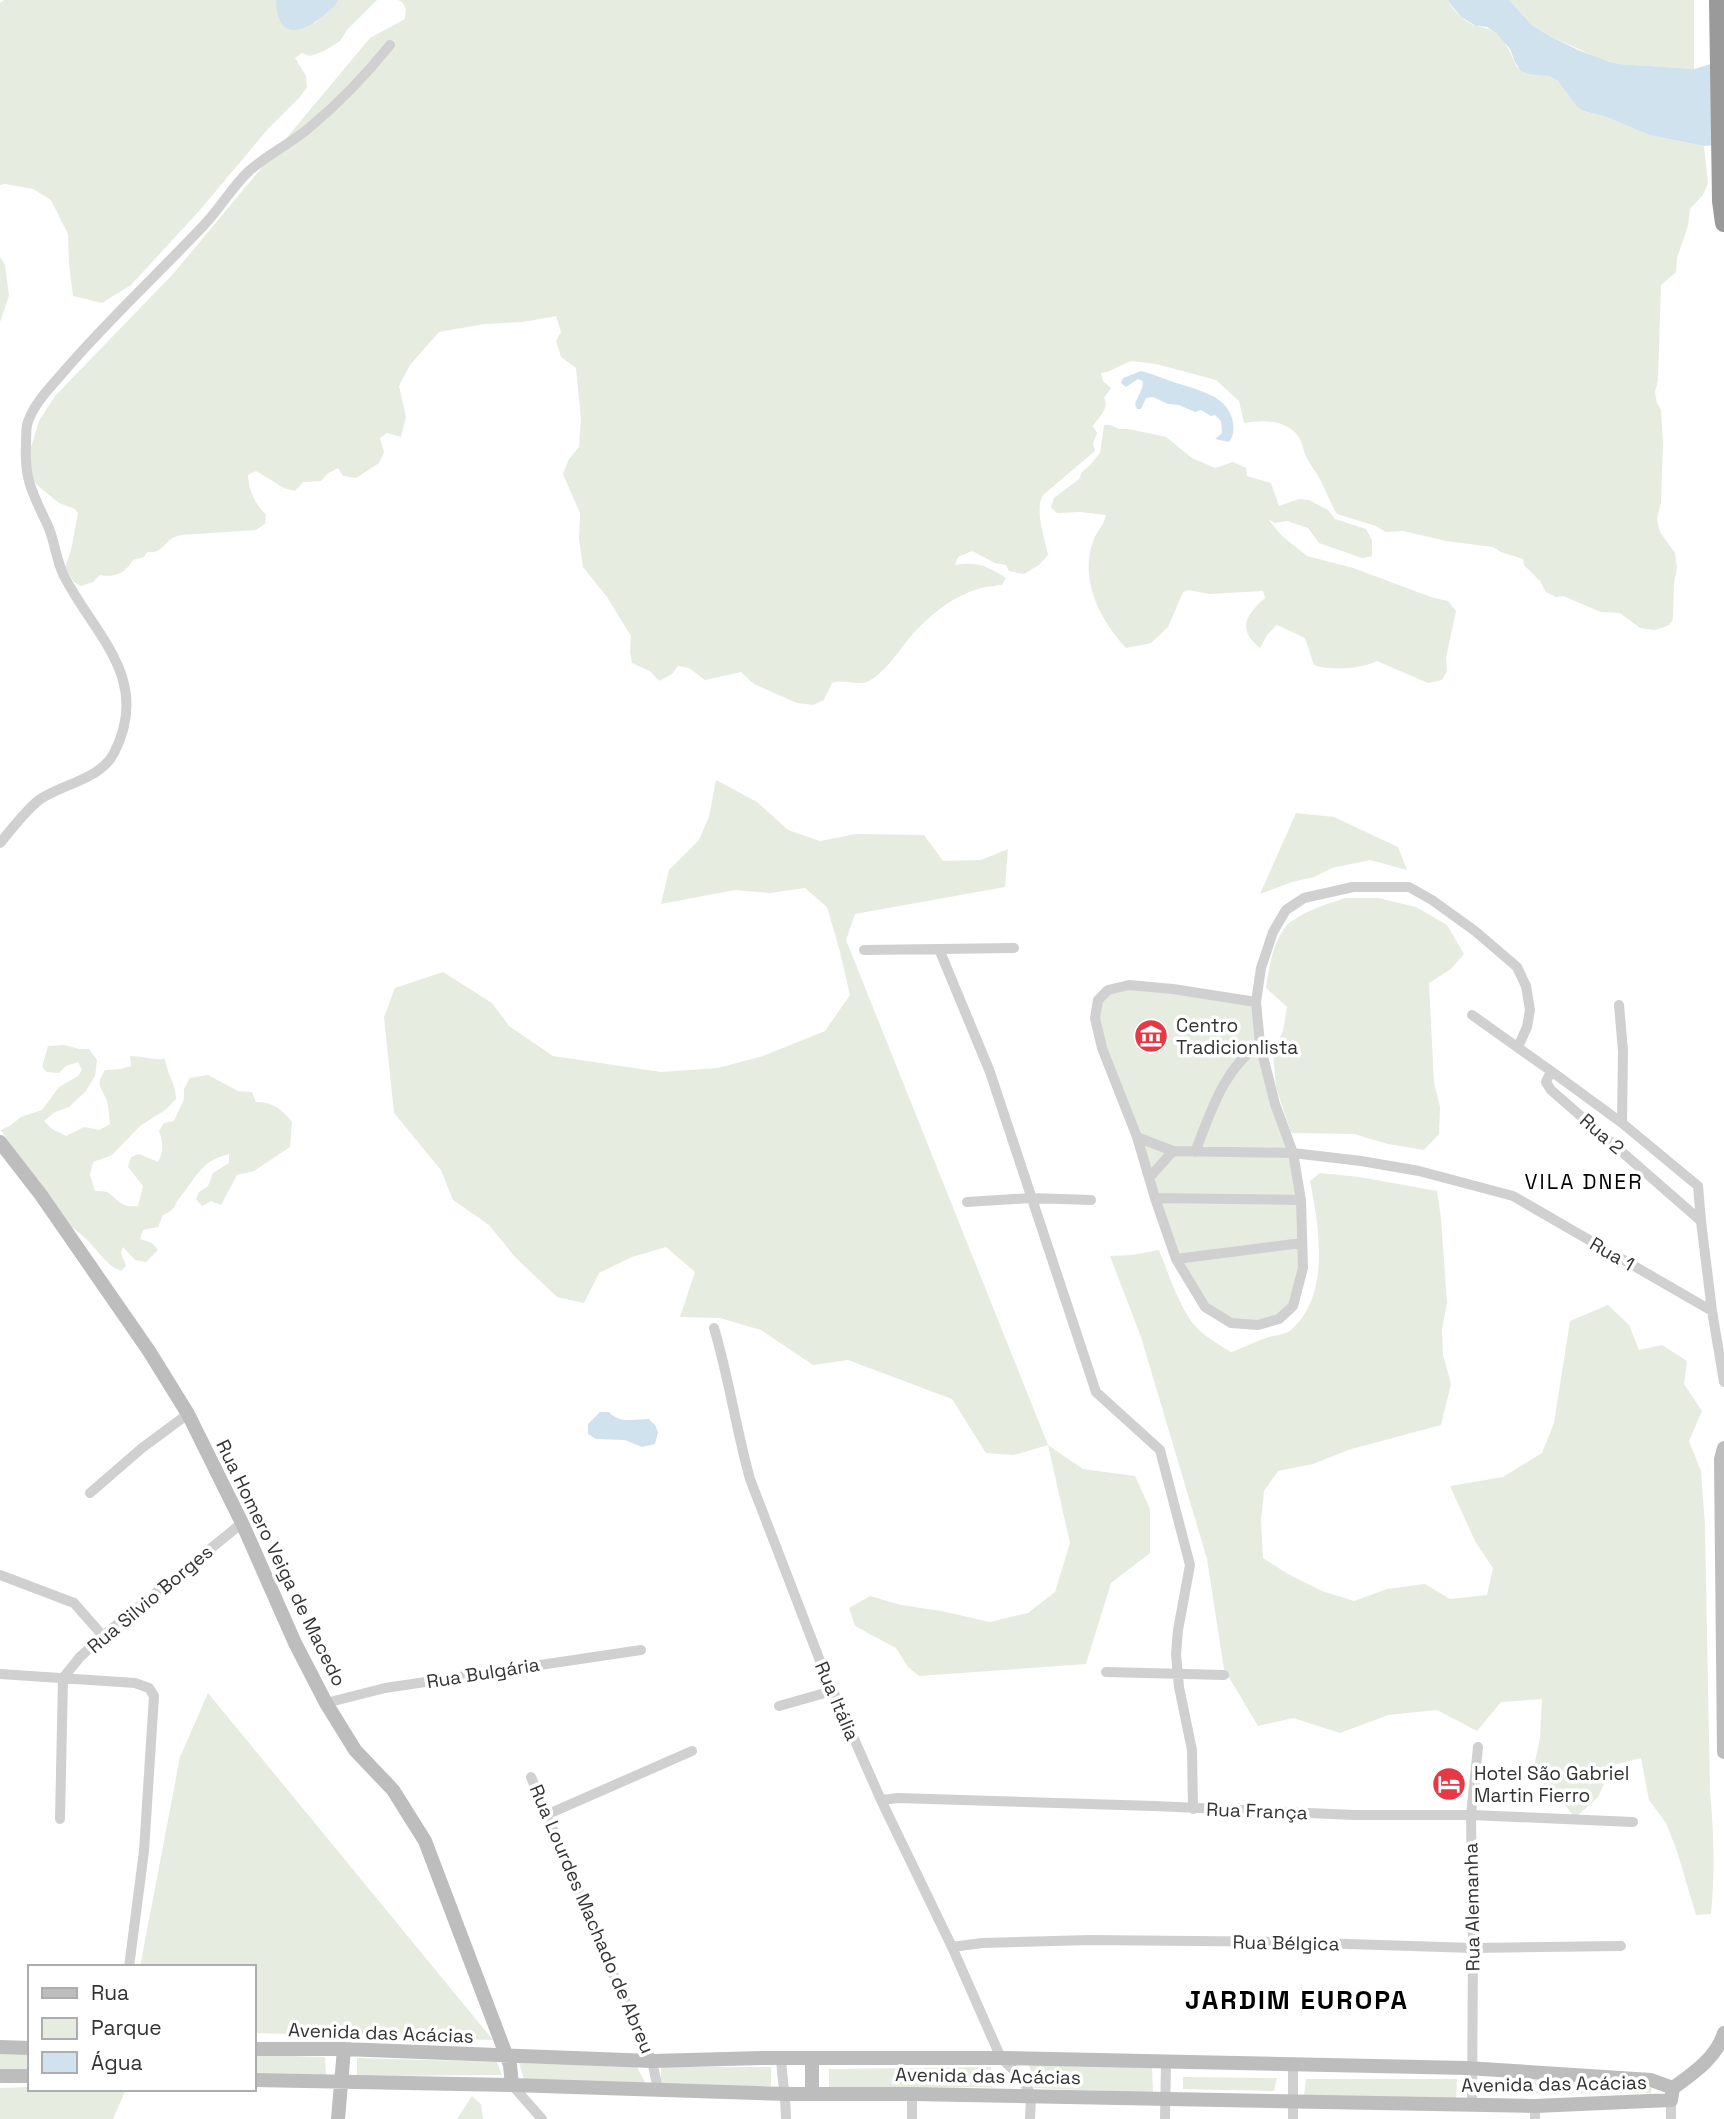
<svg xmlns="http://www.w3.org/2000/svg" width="1724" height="2119" font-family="'Space Grotesk',sans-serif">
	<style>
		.green { fill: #e6ecdf }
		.water { fill: #cfe2ee }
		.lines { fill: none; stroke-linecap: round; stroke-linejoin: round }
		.street { stroke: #d0d0d0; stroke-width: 10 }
		.secondary { stroke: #bdbdbd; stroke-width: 14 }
		.highway { stroke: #9a9a9a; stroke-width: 18 }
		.labels { text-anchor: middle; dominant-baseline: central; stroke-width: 7; stroke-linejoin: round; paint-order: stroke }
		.poi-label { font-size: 19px; fill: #333; stroke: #fff; text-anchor: start }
		.street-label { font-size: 19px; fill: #333; stroke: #fff }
		.neighbourhood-label { font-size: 21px; letter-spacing: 2px; fill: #000; stroke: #fff }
		.district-label { font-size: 26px; font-weight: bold; letter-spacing: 2px; fill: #000; stroke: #fff }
	</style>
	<rect width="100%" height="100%" fill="#fff"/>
	<path class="green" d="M4 0H276L279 20 315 23 338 0H377L347 30 340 41 324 51 310 56 302 53 295 58 306 76 307 87 300 97 267 130 200 210 131 285 102 303 73 296 69 264 68 234 51 200 33 189 5 184 0 185V3Z
		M398 0H1447C1454 11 1464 22 1476 26 1484 28 1490 28 1497 34 1508 44 1511 55 1517 67L1549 76 1558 81 1577 107 1583 111 1604 116 1649 135 1704 146 1708 184 1702 196 1690 209 1688 226 1677 258 1676 272 1661 285 1658 380 1655 392 1657 403 1661 410 1663 443 1661 503 1657 519 1660 532 1675 553 1677 568 1674 584 1673 619 1669 625 1662 628 1654 630 1640 628 1620 613 1601 612 1563 596 1556 597 1546 592 1540 581 1524 565 1523 559 1501 552 1493 547 1446 541 1403 531 1386 532 1376 526 1337 514C1329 501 1325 487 1317 474 1314 469 1310 465 1308 460 1304 454 1303 446 1300 439 1288 419 1264 420 1244 423L1239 401 1216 380 1156 364 1131 361 1107 372 1101 373 1103 381 1111 388 1104 398C1110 407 1099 417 1093 426L1097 433 1093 443 1095 451 1043 495C1034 509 1045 538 1048 555L1039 565 1024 574 1009 571 1006 565 995 563 972 551 958 557 955 565C978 561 987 566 1006 578L1002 585C993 586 984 587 975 590 948 599 924 620 906 642 896 655 884 673 869 681 857 687 844 678 832 683L824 700 813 705 797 703 754 684 741 672 705 680 689 668 678 666 672 674 659 681 650 671 632 663 630 652 631 636 607 597 583 567 579 539 580 513 563 474 569 459 579 447 581 419 576 368 561 357 556 341 561 332 556 316 523 322 484 324 439 332 410 365 399 386 406 417 401 437 387 433 380 438 384 452 379 463 356 478 343 476 338 468 327 474 321 481 303 482 295 491 284 488 256 471 248 475C249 492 255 503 266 515L265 524 256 530 181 535C180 535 172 538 171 539 162 546 160 554 147 552L144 557 133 560C125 573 116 578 100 575L93 582 81 586 74 582 65 568 71 550 78 513 75 509 59 503 38 486 32 479 29 454 39 421 55 396 173 274 370 38 405 19 406 9 402 2Z
		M1509 0H1694V69L1619 64 1600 59 1548 35 1532 25Z
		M0 257 5 265 9 296 0 322Z
		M1104 425H1110L1119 429H1129L1166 437 1192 458 1215 468 1233 462 1246 468 1247 476 1271 483 1279 506 1299 499 1309 500 1328 510 1335 519 1366 529 1372 540V556L1362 558 1319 543 1308 528 1287 521 1275 523 1268 519 1282 536 1307 556 1353 568 1431 597 1448 601 1456 611 1446 658 1447 671 1442 680 1428 683 1377 661C1361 669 1331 671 1314 665L1305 638 1277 625 1267 635 1260 648C1237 629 1245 616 1265 598L1263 591 1209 594 1189 590 1183 592 1168 627 1151 643 1126 648C1100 620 1078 578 1094 539 1097 531 1104 525 1106 515L1080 512 1057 513 1051 507 1054 498 1079 479 1082 472 1090 465 1100 453Z
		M716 780 757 802 788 830 820 841 856 834 924 835 943 861 981 860 1008 849 1005 887 855 914 846 940 1048 1445 1083 1469 1135 1476 1150 1509V1553L1111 1583 1086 1664 919 1676 908 1667 896 1648 855 1626 849 1608 870 1596 901 1605 941 1611 990 1622 1028 1613 1055 1592 1070 1543 1048 1445 1014 1455 986 1453 952 1399 848 1360 813 1365 761 1330 720 1318 680 1317 695 1272 666 1247 632 1257 599 1273 584 1303 557 1297 515 1257 489 1225 453 1200 441 1170 394 1113 384 1017 395 988 443 972 492 1003 509 1026 553 1056 661 1072 718 1068 763 1056 825 1031 850 995 840 952 827 907 805 888 770 893 735 890 661 904 669 870 699 840 709 817Z
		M1296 813 1334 817 1398 847 1407 870 1370 860 1332 868 1314 877 1292 882 1260 894Z
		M1346 898H1378L1416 907 1447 925 1464 954 1451 969 1429 983 1434 1083 1440 1107 1439 1134 1424 1150 1388 1144 1354 1134 1291 1133 1276 1087 1273 1052 1283 1031 1287 1007 1266 988C1269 968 1272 947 1283 930 1292 915 1329 903 1346 898Z
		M1129 985 1256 1002 1260 1044 1293 1153 1303 1268 1293 1306 1279 1319 1231 1323 1205 1307 1176 1259 1102 1048 1098 1000Z
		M65 1045 79 1049H89L97 1060 95 1076 86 1091 69 1107 55 1112 44 1121 52 1129 66 1136 84 1127 99 1130 110 1124C109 1117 109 1108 107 1101 101 1086 95 1086 105 1070L121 1069 131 1066 130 1056C142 1056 153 1060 165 1059 167 1074 176 1084 176 1099L165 1110 140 1126 112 1155 93 1162 90 1175 95 1191C99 1191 103 1191 107 1192 119 1199 119 1208 138 1206L143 1186 128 1167 131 1157 139 1154 158 1162C164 1151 163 1142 159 1131L164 1123 174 1121 184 1099V1089L190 1078 208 1075 238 1091 252 1092 256 1102C273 1102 282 1109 292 1122L290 1147 254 1171 237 1175 221 1205 211 1201 202 1206 196 1199 199 1192 208 1186 213 1173 229 1163V1154C201 1161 198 1175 181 1196 172 1207 177 1209 163 1215L158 1227 143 1230 140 1239 152 1243 158 1250 146 1262 135 1260 123 1247 121 1253 126 1266 121 1271C106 1265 100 1253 89 1242 82 1234 72 1228 64 1220 40 1194 20 1160 1 1130L11 1125 21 1117 42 1110 59 1087 78 1076 82 1070 78 1062 66 1066 59 1073 47 1072 42 1067 48 1046Z
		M1320 1173 1359 1177 1437 1191 1441 1218 1447 1303 1442 1329 1443 1355 1451 1384 1441 1425 1348 1450 1313 1464 1278 1471 1264 1491 1261 1520 1263 1558 1288 1574 1322 1591 1354 1601 1387 1589 1425 1584 1450 1599 1487 1595 1493 1568 1475 1541 1450 1486 1503 1477 1542 1453 1554 1423 1570 1321 1608 1305 1629 1325 1639 1350 1662 1345 1687 1361 1684 1384 1702 1411 1689 1441 1701 1471 1705 1526 1710 1792C1714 1834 1715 1873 1711 1914L1696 1915 1677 1851 1666 1823 1649 1800 1641 1758 1613 1765 1598 1797 1575 1818 1555 1792 1532 1776 1540 1738 1542 1699 1501 1702 1477 1731 1437 1710 1388 1715 1340 1733 1293 1718 1258 1726 1224 1669 1207 1559 1141 1337 1110 1256 1132 1255 1159 1250C1168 1273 1177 1300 1191 1321 1201 1335 1218 1344 1231 1352 1243 1348 1254 1342 1266 1338 1274 1335 1285 1335 1291 1330 1331 1295 1319 1227 1310 1181Z
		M208 1693 493 2040 254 2033V1967H140L180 1757Z
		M0 2053H30V2069H0Z
		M254 2055 325 2057 326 2075 254 2074Z
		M357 2058 497 2062 502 2075 357 2076Z
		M519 2063 636 2065 646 2084 524 2079Z
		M1029 2064 1152 2068 1153 2093 1034 2088Z
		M661 2067H771V2086H661Z
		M991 2067 992 2087 829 2089V2069Z
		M1183 2077 1277 2078 1274 2091 1183 2089Z
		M1306 2079H1457L1456 2099 1304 2095Z
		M1488 2079 1652 2084 1651 2093 1488 2094Z
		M30 2087V2089H126L113 2119H0V2088Z
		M472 2096 481 2104 483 2119H457Z"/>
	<path class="water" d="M276 0H338C334 8 329 10 323 16 298 36 277 38 276 0Z
		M1447 0H1509L1532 25 1548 35 1578 50 1610 62 1619 64 1694 69 1724 60V144L1704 146 1649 135 1604 116 1583 111 1577 107 1558 81 1549 76 1529 74 1521 71 1515 62 1510 49 1496 33 1487 27 1476 26 1461 17Z
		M1141 371C1156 375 1169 381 1183 385 1204 392 1228 397 1233 422 1234 431 1234 434 1229 442L1215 439 1222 433 1221 421 1215 415 1211 416 1201 410 1195 412 1179 405 1168 404 1153 397 1146 398 1141 409H1137L1135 404C1138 395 1143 390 1143 381L1138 379 1126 387 1121 383 1123 378Z
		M600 1412H609C620 1424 634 1419 649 1419L655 1425 658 1432 655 1444 642 1447 625 1440 596 1439 588 1434V1424Z"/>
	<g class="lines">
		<path class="street" d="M0 843C12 829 24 812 39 800 61 784 100 780 114 753 152 679 95 636 64 576 56 560 55 542 48 526 34 496 24 480 26 446 26 439 26 431 27 425 33 403 52 386 66 369 110 318 159 273 205 224 221 207 232 187 249 171 268 154 290 144 309 128 339 103 366 75 390 45
			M939 949 990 1072 1096 1392 1160 1450 1190 1565 1178 1630 1176 1654 1179 1687 1192 1750 1193 1809
			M864 950 1014 948
			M1256 1002 1173 989 1129 985 1108 990 1098 1000 1095 1018 1102 1048 1137 1137 1155 1198 1176 1259 1205 1307 1231 1323 1258 1325 1279 1319 1293 1306 1303 1268 1301 1200 1293 1153 1275 1104 1260 1044 1256 1002 1261 968 1273 932 1286 910 1304 898 1353 887H1409L1432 900 1475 931 1517 967 1526 986 1530 1010 1527 1027 1518 1047
			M1619 1005 1623 1051 1622 1123
			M1472 1015 1551 1071 1546 1082 1551 1090 1701 1221 1712 1311 1724 1382
			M1551 1071 1622 1123 1698 1186 1701 1221
			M1137 1137 1173 1151 1293 1153 1361 1161 1419 1171 1513 1196 1712 1311
			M1195 1152C1211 1112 1223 1069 1260 1044
			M1149 1178 1173 1151
			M1155 1198 1301 1200
			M967 1202 1031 1198 1091 1200
			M1176 1259 1302 1243
			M714 1328C729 1378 736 1429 750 1479L822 1666 881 1800 952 1947 1001 2058 1016 2072 1028 2089 1031 2096 1030 2119
			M90 1493 142 1448 188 1414
			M0 1575 74 1603 103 1636
			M1106 1672 1224 1675
			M0 1674 135 1683 149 1688 154 1696 144 1851 129 1967
			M326 1703 385 1688 641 1650
			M779 1706 832 1691
			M531 1777 614 1976 652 2061 658 2089
			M881 1800 898 1798 1154 1806 1354 1815H1471L1633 1822
			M546 1815 692 1751
			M60 1819 63 1678 80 1657 103 1636 242 1523
			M952 1947 982 1943 1090 1940 1286 1942 1473 1948 1621 1946
			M781 2058C782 2079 786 2098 786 2119
			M1293 2064V2119
			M512 2085 542 2119
			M912 2094V2119
			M1671 2100V2119
			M1472 2105 1473 1948 1471 1815 1478 1747
			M1165 2119 1166 2062
			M1535 2119V2106"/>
		<path class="secondary" d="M0 1142 41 1195 149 1351 188 1414 242 1523 295 1643 326 1703 355 1750 393 1790 425 1841 510 2065 512 2085
			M1724 1448 1721 1459 1724 1752
			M0 2047 30 2048
			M254 2049H344L652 2061 762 2058H1001L1467 2068 1651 2080 1673 2088 1671 2100 1535 2106 912 2094H786L512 2085 254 2080
			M812 2058V2093
			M0 2076H30
			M1673 2088C1694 2073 1717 2057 1724 2033
			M338 2119 344 2049"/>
		<path class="highway" d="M1718 0 1721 201 1724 223"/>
	</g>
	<defs>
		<g id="museum-disc" transform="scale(1.75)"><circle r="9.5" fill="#e63946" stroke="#fff"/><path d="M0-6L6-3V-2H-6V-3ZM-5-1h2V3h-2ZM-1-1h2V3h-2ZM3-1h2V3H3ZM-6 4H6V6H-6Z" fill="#fff"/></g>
		<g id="hotel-disc" transform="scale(1.75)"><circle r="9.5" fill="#e63946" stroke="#fff"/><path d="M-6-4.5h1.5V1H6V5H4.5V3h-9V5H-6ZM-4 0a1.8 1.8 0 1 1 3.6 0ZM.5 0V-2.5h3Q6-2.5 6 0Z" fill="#fff"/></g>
	</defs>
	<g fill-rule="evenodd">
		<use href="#museum-disc" x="1151" y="1036"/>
		<use href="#hotel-disc" x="1449" y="1784"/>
	</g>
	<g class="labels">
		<g class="poi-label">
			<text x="1176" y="1025">Centro<tspan x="1176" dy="22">Tradicionlista</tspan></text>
			<text x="1474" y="1773">Hotel São Gabriel<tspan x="1474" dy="22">Martin Fierro</tspan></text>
		</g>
		<g class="street-label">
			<text transform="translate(1602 1134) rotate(41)">Rua 2</text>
			<text transform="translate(1612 1254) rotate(30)">Rua 1</text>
			<text transform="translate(281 1563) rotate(64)">Rua Homero Veiga de Macedo</text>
			<text transform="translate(150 1599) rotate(-40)">Rua Silvio Borges</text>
			<text transform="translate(483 1673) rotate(-9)">Rua Bulgária</text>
			<text transform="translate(837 1701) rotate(67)">Rua Itália</text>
			<text transform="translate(1257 1811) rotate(2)">Rua França</text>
			<text transform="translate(1472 1907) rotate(-91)">Rua Alemanha</text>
			<text transform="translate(592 1919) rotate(67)">Rua Lourdes Machado de Abreu</text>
			<text transform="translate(1286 1943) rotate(1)">Rua Bélgica</text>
			<text transform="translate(381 2033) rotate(2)">Avenida das Acácias</text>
			<text transform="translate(988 2076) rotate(1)">Avenida das Acácias</text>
			<text transform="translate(1554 2084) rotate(-1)">Avenida das Acácias</text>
		</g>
		<g class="neighbourhood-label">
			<text x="1584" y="1181">VILA DNER</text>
		</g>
		<g class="district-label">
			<text x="1297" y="2000">JARDIM EUROPA</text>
		</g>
	</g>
	<rect x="28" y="1965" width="228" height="126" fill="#ffffff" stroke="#adadad" stroke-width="2"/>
	<rect x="42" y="1988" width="35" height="10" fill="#bdbdbd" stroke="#adadad" stroke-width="2"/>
	<text x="91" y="2000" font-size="21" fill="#333333">Rua</text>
	<rect x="42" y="2018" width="35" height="21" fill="#e6ecdf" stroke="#adadad" stroke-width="2"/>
	<text x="91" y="2035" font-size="21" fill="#333333">Parque</text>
	<rect x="42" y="2052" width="35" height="21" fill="#cfe2ee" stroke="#adadad" stroke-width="2"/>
	<text x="91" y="2070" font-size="21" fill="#333333">Água</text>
</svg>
